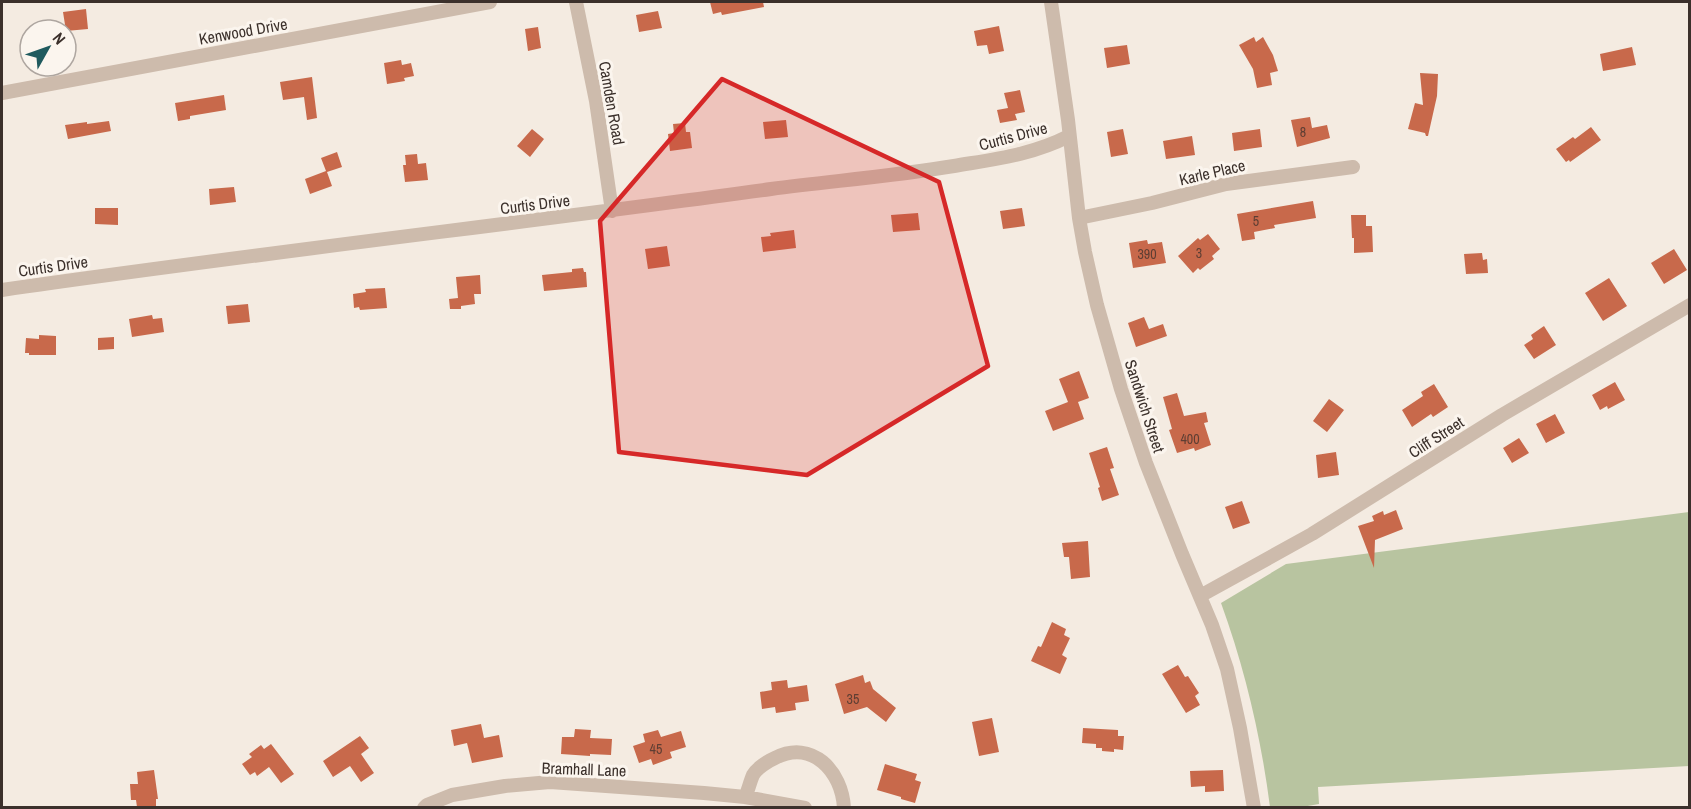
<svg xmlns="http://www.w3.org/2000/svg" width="1691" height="809" font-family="'Archivo Narrow',sans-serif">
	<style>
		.green { fill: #b8c4a0 }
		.building { fill: #c8694b }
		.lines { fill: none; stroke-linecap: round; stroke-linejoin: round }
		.minor { stroke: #cdbbac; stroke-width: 14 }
		.marked { fill: #d62828; fill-opacity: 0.2; stroke: #d62828; stroke-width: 4.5; stroke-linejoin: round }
		.labels { text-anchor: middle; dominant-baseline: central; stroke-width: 6; stroke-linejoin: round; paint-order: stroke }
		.number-label { font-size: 14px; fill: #5e3e33 }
		.street-label { font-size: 16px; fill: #3b302b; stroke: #fbf5ee }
	</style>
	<rect width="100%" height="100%" fill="#f4ebe1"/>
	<path class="green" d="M1689 512V766L1318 787 1319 804 1302 807H1270C1261 737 1245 669 1221 603L1286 564Z"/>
	<path class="building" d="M710 2H763L764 7 722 15 721 12 713 14Z
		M86 9 88 29 66 31 63 12Z
		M658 11 662 28 639 32 636 15Z
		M999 26 1004 51 989 54 987 45 977 46 974 31Z
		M538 27 541 48 528 51 525 29Z
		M1254 37 1256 42 1263 37 1273 55 1278 71 1270 73 1272 85 1257 88 1253 69 1239 45Z
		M1127 45 1130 64 1107 68 1104 48Z
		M1632 47 1636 65 1603 71 1600 54Z
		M401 60 402 65 411 63 414 76 404 78 405 81 387 84 384 63Z
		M1420 73 1438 74 1437 96 1428 136H1426L1425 133 1408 129 1415 103 1423 105Z
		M312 77 317 118 307 120 304 97 283 100 280 82Z
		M1020 90 1025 112 1015 114 1017 120 1000 123 997 110 1008 108 1004 93Z
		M224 95 226 110 190 116V119L178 121 175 103Z
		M1310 117 1312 128 1327 125 1330 138 1297 147 1291 120Z
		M786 120 788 137 765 139 763 122Z
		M109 121 111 131 68 139 65 125 87 122V124Z
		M685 123 686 132H690L692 148 670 151 668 134 674 133 673 124Z
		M1591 127 1601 140 1570 162 1569 160 1566 162 1556 149 1573 137 1575 139Z
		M532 129 544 139 530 157 517 146Z
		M1123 129 1128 154 1111 157 1107 132Z
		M1260 129 1262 147 1234 151 1232 133Z
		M1192 136 1195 155 1166 159 1163 141Z
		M337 152 342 167 327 172 332 186 310 194 305 179 326 171 321 158Z
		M417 154 418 164 426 163 428 180 405 182 403 165H406L405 155Z
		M234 187 236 202 210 205 209 189Z
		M1313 201 1316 218 1274 225 1275 228 1254 232 1255 239 1242 241 1237 214Z
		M95 208H118V225L95 224Z
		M1022 208 1025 226 1003 229 1000 211Z
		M918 213 920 230 893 232 891 215Z
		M1351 215H1366V226H1372L1373 252 1354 253V238H1352Z
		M794 230 796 248 763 252 761 237 771 236 770 233Z
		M1208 234 1220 249 1212 256 1214 259 1200 270 1198 268 1193 273 1178 256 1198 238 1200 240Z
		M1147 240 1148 244 1162 242 1166 263 1133 268 1129 243Z
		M667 246 670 266 648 269 645 249Z
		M1674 249 1687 270 1664 284 1651 263Z
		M1482 253 1483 260 1487 259 1488 273 1466 274 1464 254Z
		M583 268 584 272H586L587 287 544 291 542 275 572 272V269Z
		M480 275 481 294H474L475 304 461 306V309H450L449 299 458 298 456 277Z
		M1609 278 1627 306 1603 321 1585 293Z
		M385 288 387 308 360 310 359 307 354 308 353 294 366 292 365 289Z
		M248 304 250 322 228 324 226 306Z
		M152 315 153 319 162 318 164 332 132 337 129 319Z
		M1144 317 1149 329 1163 324 1167 336 1136 347 1128 323Z
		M1544 326 1556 345 1534 359 1524 345 1533 339 1531 335Z
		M39 335 56 336V355H29V353H25L26 338 39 339Z
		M114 337V349L98 350V338Z
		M1079 371 1089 398 1078 402 1084 419 1053 431 1045 411 1068 402 1059 379Z
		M1615 382 1625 400 1608 409 1607 406 1600 410 1592 395Z
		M1434 384 1448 407 1433 417 1431 414 1412 427 1402 410 1423 396 1421 392Z
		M1177 393 1184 416 1206 412 1208 422 1204 423 1211 445 1195 451 1194 448 1177 453 1169 430 1172 429 1163 397Z
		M1329 399 1344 410 1327 432 1313 421Z
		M1555 414 1565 433 1546 443 1536 424Z
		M1519 438 1529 453 1512 463 1503 448Z
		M1107 447 1114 468 1110 469 1119 495 1102 501 1098 488 1100 487 1089 453Z
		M1336 452 1339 475 1318 478 1316 455Z
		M1242 501 1250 523 1233 529 1225 507Z
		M1396 510 1403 529 1375 540 1374 568 1358 526 1374 521 1372 516 1383 511 1384 515Z
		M1088 541 1090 577 1071 579 1069 557H1064L1062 543Z
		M1052 622 1066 629 1064 635 1070 638 1062 655 1067 658 1060 674 1031 661 1038 646 1041 647Z
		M1178 665 1185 677 1188 676 1199 693 1195 696 1200 705 1186 713 1162 674Z
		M863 675 865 683 870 681 873 689 896 708 886 722 867 707 844 714 835 684Z
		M787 680 788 688 807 685 809 701 795 703 796 710 776 713 775 707 762 709 760 692 772 690 771 682Z
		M992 718 999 752 979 756 972 722Z
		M481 724 484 738 499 735 503 757 472 763 467 743 454 746 451 730Z
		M1083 728 1118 730V736H1124L1123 750 1114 749V752L1102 751V748H1096V744L1082 743Z
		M575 729 591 730 590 738 612 739 611 755 590 754V756L561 754 562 737H574Z
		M658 730 661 737 681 731 686 747 670 752 672 758 653 765 651 759 639 763 633 746 645 742 643 734Z
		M360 736 369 748 361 754 374 773 361 782 350 766 333 777 323 761Z
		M271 744 294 774 281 783 269 767 257 776 255 772 250 775 242 764 252 757 249 754 261 745 264 749Z
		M885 764 917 774 915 780 921 782 915 803 901 799V797L877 790Z
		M154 770 158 799H156V807H137L136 800H131L130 784H138L137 772Z
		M1223 770 1224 791 1205 792V786L1191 787 1190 771Z"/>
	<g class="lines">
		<path class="minor" d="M576 2 596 101 612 211
			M1051 2 1068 120 1079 218 1085 252 1097 305 1121 389 1146 463 1182 554 1212 625 1227 669 1240 728 1254 808
			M2 93 490 2
			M1079 218 1152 203 1226 184 1353 167
			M2 290C258 253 515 224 771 189 832 181 894 176 954 166 995 159 1032 155 1069 136
			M1200 596 1312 534 1502 415 1690 305
			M745 797C748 791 750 782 753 775 757 768 768 761 775 758 812 739 842 771 844 808
			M424 808 427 805 452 795 505 786 550 782 704 793 745 797 805 808"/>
	</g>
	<path class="marked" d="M722 79 939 182 988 366 807 475 619 452 600 221Z"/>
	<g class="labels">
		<g class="number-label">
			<text x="1303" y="132">8</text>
			<text x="1256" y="221">5</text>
			<text x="1199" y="253">3</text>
			<text x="1147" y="254">390</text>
			<text x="1190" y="439">400</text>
			<text x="853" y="699">35</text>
			<text x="656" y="749">45</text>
		</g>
		<g class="street-label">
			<text transform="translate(243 31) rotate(-10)">Kenwood Drive</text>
			<text transform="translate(612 103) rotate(80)">Camden Road</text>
			<text transform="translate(1013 136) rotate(-15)">Curtis Drive</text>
			<text transform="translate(1212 172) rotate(-13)">Karle Place</text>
			<text transform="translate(535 204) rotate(-7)">Curtis Drive</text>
			<text transform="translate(53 266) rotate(-8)">Curtis Drive</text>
			<text transform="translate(1145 406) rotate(72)">Sandwich Street</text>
			<text transform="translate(1436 437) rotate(-33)">Cliff Street</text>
			<text transform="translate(584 769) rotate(2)">Bramhall Lane</text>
		</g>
	</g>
	<rect width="1691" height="809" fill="none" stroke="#3b302b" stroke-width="6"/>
	<g transform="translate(48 48) rotate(50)"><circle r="28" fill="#fbf5ee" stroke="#aea6a0" stroke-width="1.5"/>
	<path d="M0-4.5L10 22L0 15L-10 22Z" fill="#1f5a5e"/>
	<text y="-9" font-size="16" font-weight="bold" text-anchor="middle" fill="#3b302b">N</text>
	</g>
</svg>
